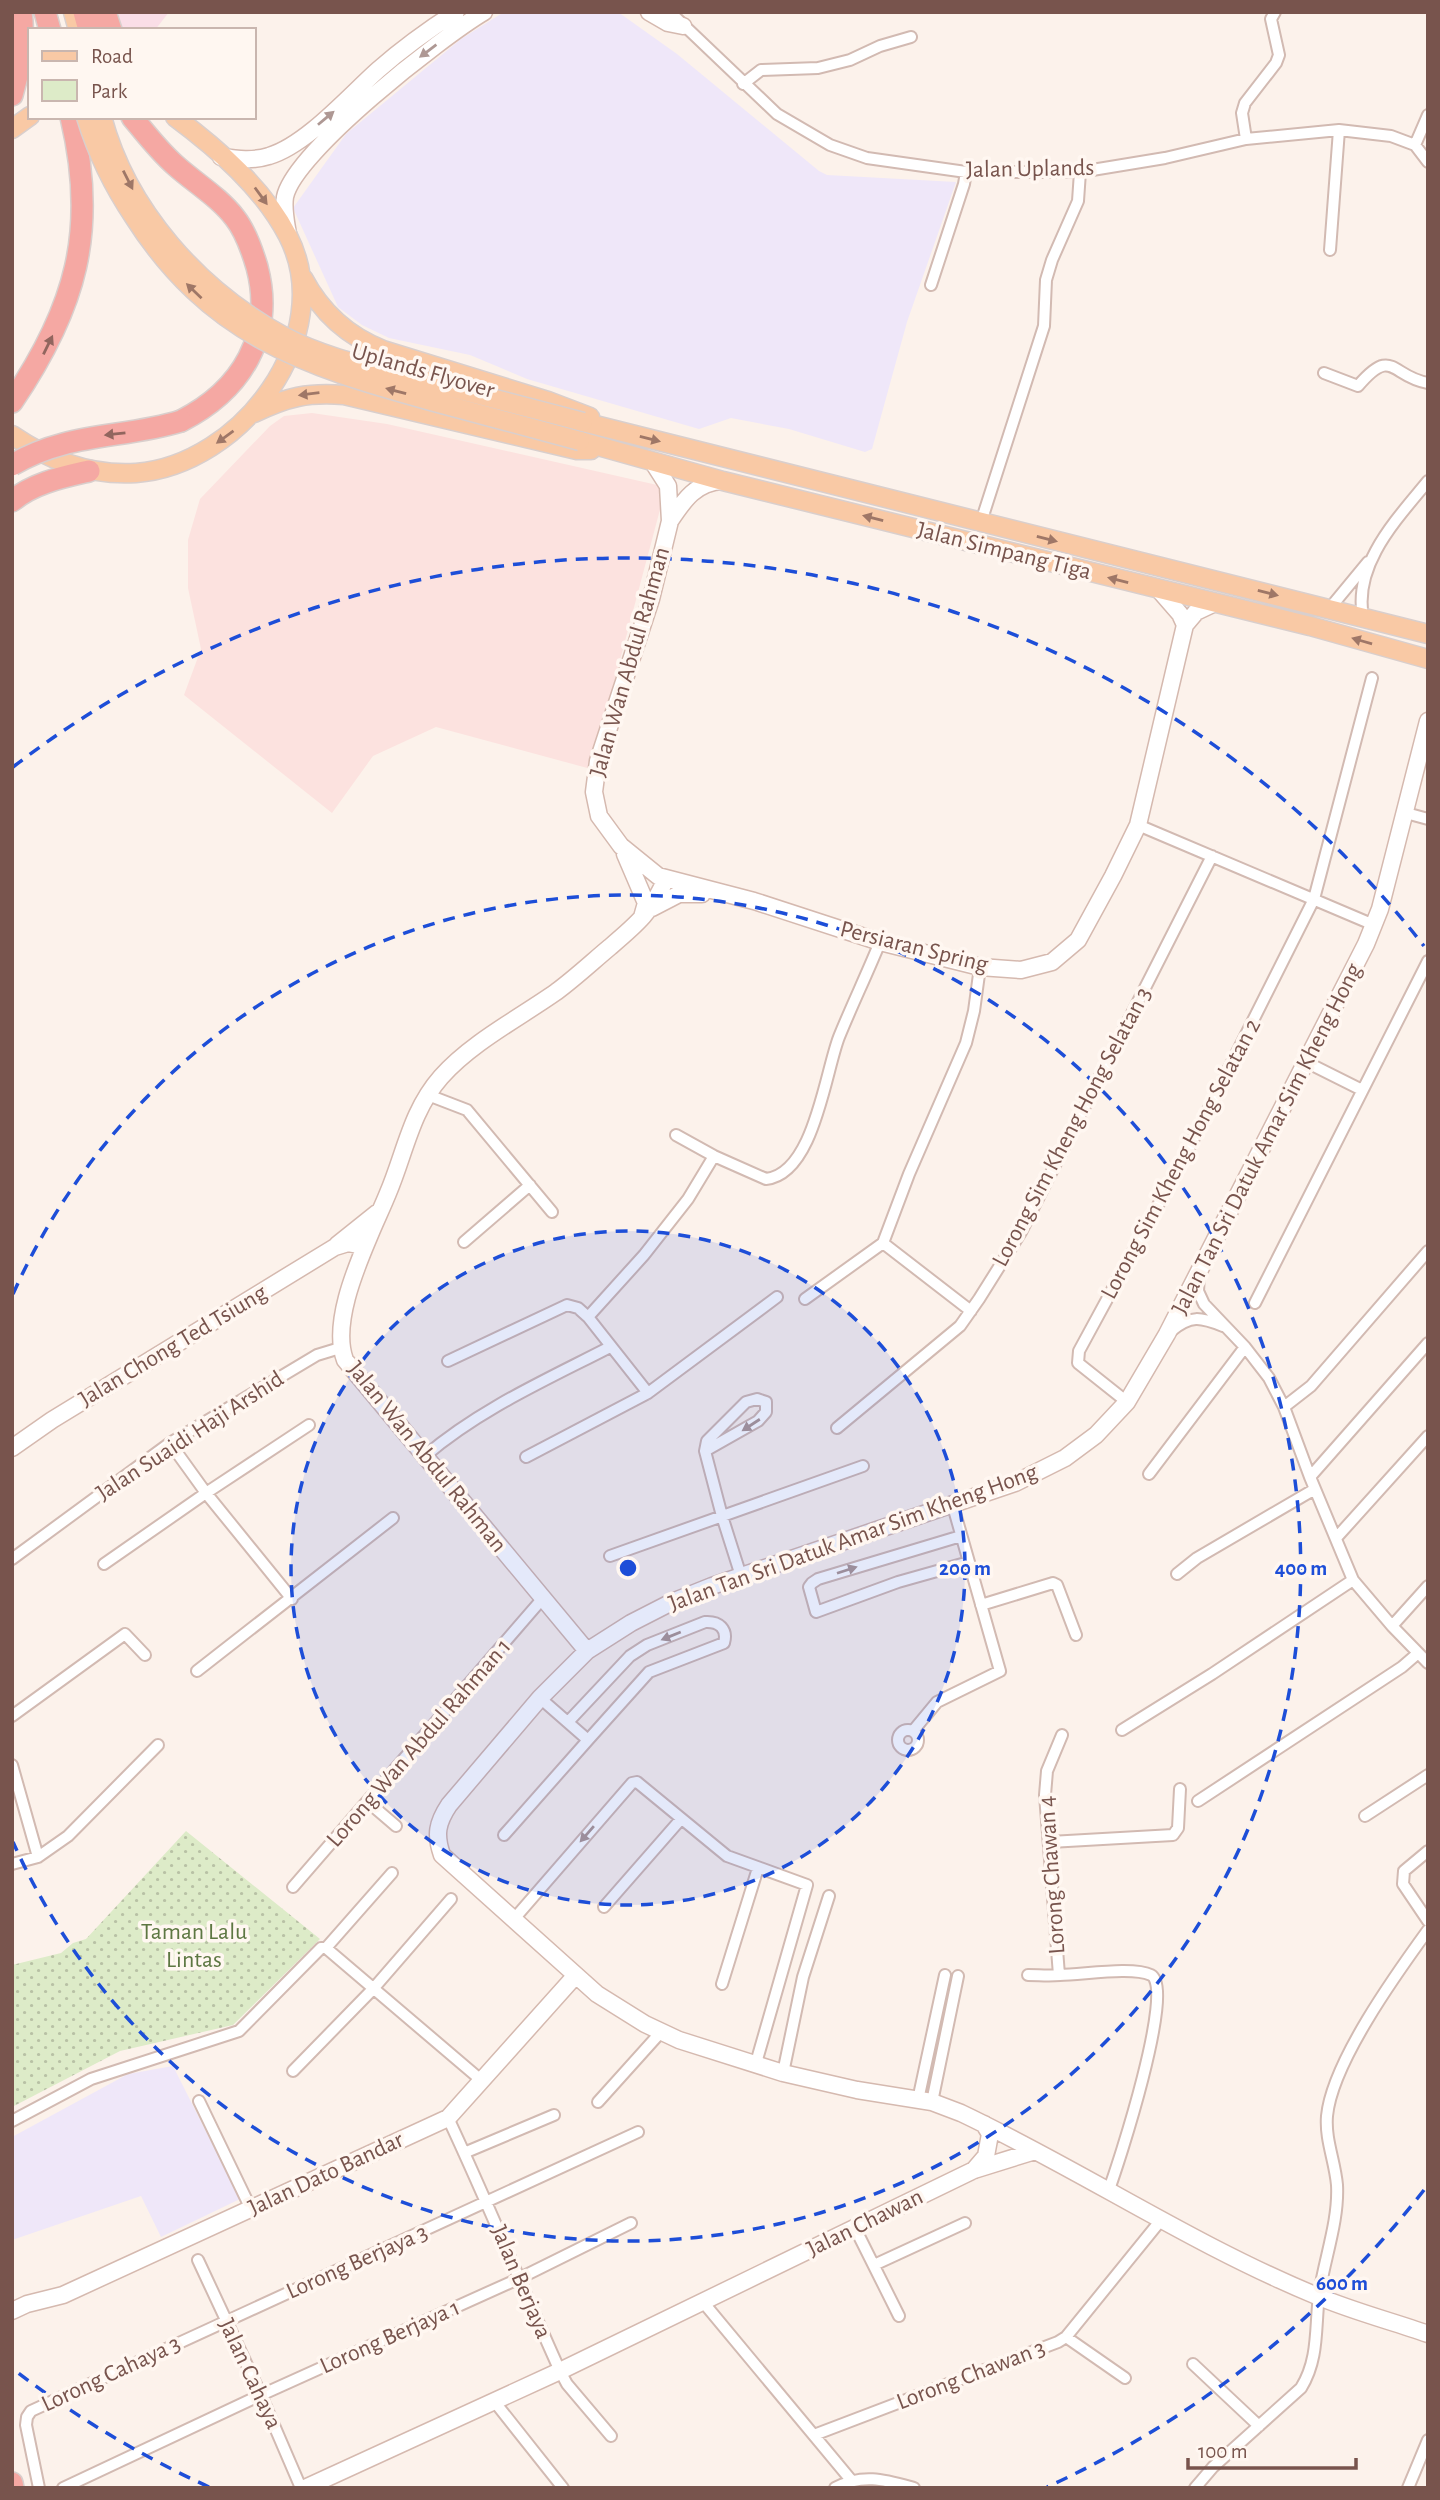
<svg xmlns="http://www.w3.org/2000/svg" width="1440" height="2500" font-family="'Alegreya Sans',sans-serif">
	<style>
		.commercial { fill: #fce2df }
		.education { fill: #efe7f9 }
		.medical { fill: #fadee7 }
		.green { fill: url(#green-dots) }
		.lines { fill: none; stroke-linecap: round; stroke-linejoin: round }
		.street-casing { stroke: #d2bab2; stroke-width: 14 }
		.secondary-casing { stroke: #d5b9af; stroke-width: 19 }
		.primary-casing { stroke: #d9cfcd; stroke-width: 21 }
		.highway-casing { stroke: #d9cfcd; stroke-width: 24 }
		.street { stroke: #fff; stroke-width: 10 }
		.secondary { stroke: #fff; stroke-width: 16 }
		.primary { stroke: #f9c9a5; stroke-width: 18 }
		.highway { stroke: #f5a8a3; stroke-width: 21 }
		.primary-bridge-casing { stroke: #d9cfcd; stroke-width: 21; stroke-linecap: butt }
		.highway-bridge-casing { stroke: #d9cfcd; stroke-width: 24; stroke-linecap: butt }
		.primary-bridge { stroke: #f9c9a5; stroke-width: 18 }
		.highway-bridge { stroke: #f5a8a3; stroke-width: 21 }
		.oneway { fill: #ae9894 }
		.oneway2 { fill: #9f7767 }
		.oneway3 { fill: #91655e }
		.ring { fill: none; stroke: #1d4ed8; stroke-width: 3.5; stroke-dasharray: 12 9 }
		.labels { text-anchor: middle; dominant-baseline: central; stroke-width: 7; stroke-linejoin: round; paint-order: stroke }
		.street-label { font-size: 24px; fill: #78544d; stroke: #fff7f1 }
		.park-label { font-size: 24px; fill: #5d7742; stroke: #fff7f1 }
		.centre { fill: #1d4ed8; stroke: #fff7f1; stroke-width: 3.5 }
		.ring-label { font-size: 21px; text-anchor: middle; font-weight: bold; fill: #1d4ed8; stroke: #fff7f1; stroke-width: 7; stroke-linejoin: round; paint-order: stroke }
	</style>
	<defs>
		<pattern id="green-dots" width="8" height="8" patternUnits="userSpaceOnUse" patternTransform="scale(1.75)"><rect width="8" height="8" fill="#ddebc8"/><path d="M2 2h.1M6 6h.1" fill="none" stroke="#b8c1a5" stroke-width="1.8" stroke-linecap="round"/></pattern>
	</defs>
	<rect width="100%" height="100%" fill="#fcf2eb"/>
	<path class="commercial" d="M312 413 387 424 666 487 591 769 436 727 373 756 332 813 184 695 201 649 188 588V540L200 499 270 426 284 416Z"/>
	<path class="education" d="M504 12H618L677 54 819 171 827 175 956 182 907 322 872 449 865 452 789 429 731 418 699 429 527 379 470 355 389 338 362 325 338 307 293 208 346 134 461 39Z
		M173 2066 240 2199 161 2237 141 2196 12 2240V2137L128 2074Z"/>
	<path class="medical" d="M118 12H169L155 30H122Z"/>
	<path class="green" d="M186 1831 320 1939 233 2025 120 2051 12 2107V1965L61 1953 73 1943 86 1939Z"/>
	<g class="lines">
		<g class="street-casing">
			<path id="street" d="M670 12 777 114 830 145 867 158 966 172H1080L1165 158 1246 139 1339 130 1391 136 1415 145 1428 162
				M743 84 761 70 818 68 850 60 880 46 911 37
				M1246 139 1242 113 1245 103 1276 63 1279 55 1271 19 1275 12
				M1415 145 1428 115
				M1330 250 1339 130
				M931 285 964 184 966 172
				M1324 373 1358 386C1393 345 1391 377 1428 383
				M981 522 1044 326 1046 280 1052 260 1078 201 1080 172
				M1330 608 1368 562
				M1363 617C1353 564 1397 519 1428 481
				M1406 813 1428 819
				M1138 825 1374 925
				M1306 1062 1362 1090
				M428 1095 467 1110 552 1212
				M676 1135 714 1156 766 1179C814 1174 825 1073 839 1037 852 1005 867 974 880 942
				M464 1242 530 1185
				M1199 1275 1198 1291 1204 1304 1245 1347 1269 1378 1284 1407 1310 1477 1353 1580 1392 1626 1428 1663
				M805 1299 883 1243
				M1255 1303 1428 961
				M971 1311 883 1243 909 1174 966 1043 974 1011 980 967
				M588 1317 644 1255 688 1199 714 1156
				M1171 1331C1191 1315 1200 1317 1223 1326
				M448 1361 567 1305 578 1308 588 1317 648 1393
				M1127 1402 1078 1363 1079 1351 1188 1150 1314 899 1372 678
				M1284 1407 1311 1386 1428 1251
				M837 1428 960 1326 979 1299 1021 1232 1212 856
				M170 1443 206 1493 292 1599
				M705 1451 758 1421 766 1412V1402L757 1399 746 1402 707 1441 705 1451 722 1516 741 1576
				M425 1456C480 1409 546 1380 610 1347
				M526 1457 648 1393 777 1297
				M1149 1474 1245 1347
				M1310 1477 1428 1343
				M961 1536 818 1579 812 1583 809 1587 816 1612 898 1582 969 1562
				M1337 1537 1428 1436
				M610 1556 863 1466
				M12 1559 170 1443 317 1355 340 1348
				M104 1564 206 1493 309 1425
				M1177 1574 1197 1558 1315 1489
				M981 1605 1053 1583 1057 1585 1076 1635
				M1392 1626 1428 1586
				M197 1671 393 1518
				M12 1716 125 1634 145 1655
				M568 1722 630 1656 647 1645 705 1622C719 1621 728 1629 724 1643L649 1672 588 1740
				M898 1740a10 10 0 1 1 20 0a10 10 0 1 1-20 0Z
				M1122 1730 1212 1674 1353 1580
				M913 1731 937 1702 1000 1671 953 1506
				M12 1765 38 1857
				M1198 1801 1402 1667 1417 1654
				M368 1802 396 1826
				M1365 1816 1428 1775
				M504 1835 588 1740 540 1698
				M1050 1842 1173 1835 1178 1828 1180 1789
				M1428 1851 1404 1871 1403 1884 1428 1921
				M12 1864 38 1857 68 1836 158 1745
				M293 1887 543 1598
				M604 1907 681 1819
				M514 1919 632 1783 637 1782 727 1856 807 1885 756 2063
				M326 1948 392 1873
				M1028 1975C1039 1975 1049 1976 1060 1975 1082 1975 1132 1966 1151 1975 1176 1987 1118 2166 1108 2192
				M1059 1975 1045 1795 1047 1771 1062 1735
				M722 1984 758 1868
				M293 2071 373 1989 451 1899
				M783 2073 803 1977 829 1896
				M918 2100 945 1975
				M199 2101 251 2209
				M598 2102 661 2032
				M932 2102 958 1976
				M448 2118C487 2201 522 2287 560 2371L567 2384 611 2436
				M12 2121 91 2079 239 2031 321 1948H326L481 2080
				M464 2153 554 2115
				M855 2228 899 2316
				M198 2260 261 2395 301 2488
				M874 2265 965 2223
				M703 2302 851 2480
				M1066 2337 1125 2378
				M1193 2364 1259 2426
				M494 2401 563 2488
				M814 2435 1058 2342 1066 2337 1161 2220
				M39 2488 26 2425 27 2417 31 2411 638 2132
				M63 2488 261 2395 518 2279 631 2223
				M835 2488C863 2473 885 2480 914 2488
				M1195 2488 1213 2467 1301 2388C1319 2359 1315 2328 1319 2295 1324 2260 1339 2221 1337 2185 1335 2161 1325 2140 1327 2116 1332 2063 1396 1974 1428 1930
				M1408 2488 1428 2440"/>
		</g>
		<g class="secondary-casing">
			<path id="secondary" d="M649 12 668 23 683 26
				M221 157C237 159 254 161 269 156 306 145 349 96 378 70 403 48 428 30 456 12
				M288 234C286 222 283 209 285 197 294 152 442 37 484 12
				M652 461 668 486 670 521 651 599 598 761 594 792 599 816 621 846 658 876 754 901 880 942 980 967 1021 970 1052 962 1078 940 1113 876 1138 825 1185 625 1196 612 1215 603
				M670 521C684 500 696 482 723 481
				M1160 591 1180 614 1185 625
				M1428 721 1380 909 1366 944 1167 1334 1127 1402 1096 1435 1065 1458 1015 1483 712 1586 672 1602 631 1623 587 1651 540 1698 449 1805C437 1823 435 1835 442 1855L597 1994 645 2024 679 2040 783 2073 857 2090 932 2102 961 2113C1081 2170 1193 2245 1317 2296 1352 2311 1391 2321 1428 2334
				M625 854 646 903 642 917
				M652 908 679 894H702
				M337 1245 377 1213
				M12 1448 52 1420 335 1247 348 1243 365 1246
				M587 1651 345 1360C332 1325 355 1270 369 1237 375 1222 382 1208 388 1193 405 1153 411 1111 441 1077 471 1043 519 1018 556 992 575 978 592 962 610 947 636 925 653 911 666 878
				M974 2170 986 2156 990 2134 984 2124
				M12 2311 27 2304 63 2295 448 2118 576 1975
				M305 2488 560 2371 974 2170 1035 2151"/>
		</g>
		<g class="primary-casing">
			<path id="primary" d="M73 12 78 30
				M12 129 30 116
				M303 278C321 312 347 336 383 350L548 401 590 417
				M254 413C287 397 308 392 344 395L577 450H591
				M583 422 1428 634
				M12 435C50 461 90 476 136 473 241 465 339 336 288 236 263 188 218 149 175 117
				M580 441 723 481 1310 626 1428 659"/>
		</g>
		<g class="highway-casing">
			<path id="highway" d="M45 12 50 30
				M84 12 89 30
				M105 12 111 30
				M12 95C20 68 25 40 21 12
				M132 117C146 134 159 151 175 165 195 183 219 197 235 218 246 232 252 250 257 267 275 335 242 390 181 421
				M12 402C76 308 98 230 71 117
				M12 501C33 483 63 477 89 471
				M12 2483 13 2488"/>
		</g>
		<use href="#street" class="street"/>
		<use href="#secondary" class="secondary"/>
		<use href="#primary" class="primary"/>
		<use href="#highway" class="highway"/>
		<g class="primary-bridge-casing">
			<path id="primary-bridge" d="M86 117C97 153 113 186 134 217 209 335 303 366 431 401 481 414 530 428 580 441
				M102 117C127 211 199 290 283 336 324 358 370 367 414 378 471 393 527 407 583 422"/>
		</g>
		<g class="highway-bridge-casing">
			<path id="highway-bridge" d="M12 465C68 432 122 439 181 421"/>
		</g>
		<use href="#primary-bridge" class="primary-bridge"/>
		<use href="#highway-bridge" class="highway-bridge"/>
	</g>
	<defs><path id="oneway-solid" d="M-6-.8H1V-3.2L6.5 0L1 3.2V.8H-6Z" transform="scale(1.75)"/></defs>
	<g class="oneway">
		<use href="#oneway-solid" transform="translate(428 51) rotate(143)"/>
		<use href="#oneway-solid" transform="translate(326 118) rotate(-40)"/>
		<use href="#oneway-solid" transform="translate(751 1425) rotate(147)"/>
		<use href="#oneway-solid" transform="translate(847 1570) rotate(-18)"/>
		<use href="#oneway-solid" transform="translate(671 1636) rotate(158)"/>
		<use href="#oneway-solid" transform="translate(587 1834) rotate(131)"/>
	</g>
	<g class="oneway2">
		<use href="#oneway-solid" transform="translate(128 180) rotate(63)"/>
		<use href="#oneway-solid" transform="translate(261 196) rotate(54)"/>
		<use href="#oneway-solid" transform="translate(194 291) rotate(-136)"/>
		<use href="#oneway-solid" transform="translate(396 391) rotate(-165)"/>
		<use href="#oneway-solid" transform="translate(309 394) rotate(173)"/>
		<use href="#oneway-solid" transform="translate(225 437) rotate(144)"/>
		<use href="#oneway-solid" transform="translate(650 439) rotate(14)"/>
		<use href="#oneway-solid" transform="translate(873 518) rotate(-166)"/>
		<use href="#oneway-solid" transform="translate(1047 539) rotate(14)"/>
		<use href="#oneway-solid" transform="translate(1118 580) rotate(-166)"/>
		<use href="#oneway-solid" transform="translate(1268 593) rotate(14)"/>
		<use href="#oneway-solid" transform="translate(1362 641) rotate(-164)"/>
	</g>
	<g class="oneway3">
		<use href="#oneway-solid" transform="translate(48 345) rotate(-64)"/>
		<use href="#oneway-solid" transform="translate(115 434) rotate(174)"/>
	</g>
	<circle cx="628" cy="1568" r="337" fill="#1d4ed8" fill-opacity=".12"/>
	<g class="ring">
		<circle cx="628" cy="1568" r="337"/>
		<path d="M13 1294A673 673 0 1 1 13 1842"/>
		<path d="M1424 2190A1010 1010 0 0 1 1047 2487M209 2487A1010 1010 0 0 1 13 2369M13 767A1010 1010 0 0 1 1424 946"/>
	</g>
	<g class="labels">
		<g class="street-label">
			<text transform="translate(1030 169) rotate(-1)">Jalan Uplands</text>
			<text transform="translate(423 371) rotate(16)">Uplands Flyover</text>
			<text transform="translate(1004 551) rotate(14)">Jalan Simpang Tiga</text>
			<text transform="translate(630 662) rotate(-74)">Jalan Wan Abdul Rahman</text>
			<text transform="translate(914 947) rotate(14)">Persiaran Spring</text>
			<text transform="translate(1072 1127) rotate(-62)">Lorong Sim Kheng Hong Selatan 3</text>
			<text transform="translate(1267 1139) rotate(-63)">Jalan Tan Sri Datuk Amar Sim Kheng Hong</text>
			<text transform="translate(1181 1159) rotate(-62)">Lorong Sim Kheng Hong Selatan 2</text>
			<text transform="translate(173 1346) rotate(-31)">Jalan Chong Ted Tsiung</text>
			<text transform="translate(190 1436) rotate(-33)">Jalan Suaidi Haji Arshid</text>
			<text transform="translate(427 1457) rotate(51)">Jalan Wan Abdul Rahman</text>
			<text transform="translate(853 1538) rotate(-20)">Jalan Tan Sri Datuk Amar Sim Kheng Hong</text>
			<text transform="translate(419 1743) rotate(-49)">Lorong Wan Abdul Rahman 1</text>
			<text transform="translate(1052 1875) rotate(-94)">Lorong Chawan 4</text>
			<text transform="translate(326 2174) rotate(-25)">Jalan Dato Bandar</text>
			<text transform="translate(865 2223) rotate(-26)">Jalan Chawan</text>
			<text transform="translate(357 2262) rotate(-24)">Lorong Berjaya 3</text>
			<text transform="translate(521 2282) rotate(67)">Jalan Berjaya</text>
			<text transform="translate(390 2337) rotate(-24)">Lorong Berjaya 1</text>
			<text transform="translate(111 2374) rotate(-25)">Lorong Cahaya 3</text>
			<text transform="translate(250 2374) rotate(65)">Jalan Cahaya</text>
			<text transform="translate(971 2375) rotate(-21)">Lorong Chawan 3</text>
		</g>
		<g class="park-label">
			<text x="194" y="1932">Taman Lalu<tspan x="194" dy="28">Lintas</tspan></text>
		</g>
	</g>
	<circle cx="628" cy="1568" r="10" class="centre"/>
	<g class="ring-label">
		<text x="965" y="1575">200 m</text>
		<text x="1301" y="1575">400 m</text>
		<text x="1342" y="2290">600 m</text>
	</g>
	<rect width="1440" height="2500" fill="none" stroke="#78544d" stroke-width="28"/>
	<rect x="28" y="28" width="228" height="91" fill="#fff7f1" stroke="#c9b6af" stroke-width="2"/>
	<rect x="42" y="51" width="35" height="10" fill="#f9c9a5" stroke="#c9b6af" stroke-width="2"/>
	<text x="91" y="63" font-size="21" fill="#78544d">Road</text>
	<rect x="42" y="80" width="35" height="21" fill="#ddebc8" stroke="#c9b6af" stroke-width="2"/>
	<text x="91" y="98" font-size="21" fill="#78544d">Park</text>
	<path d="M1188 2458v10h168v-10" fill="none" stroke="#78544d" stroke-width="3.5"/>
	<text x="1198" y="2458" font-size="21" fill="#78544d" stroke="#fff7f1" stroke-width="5" paint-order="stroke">100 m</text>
</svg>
